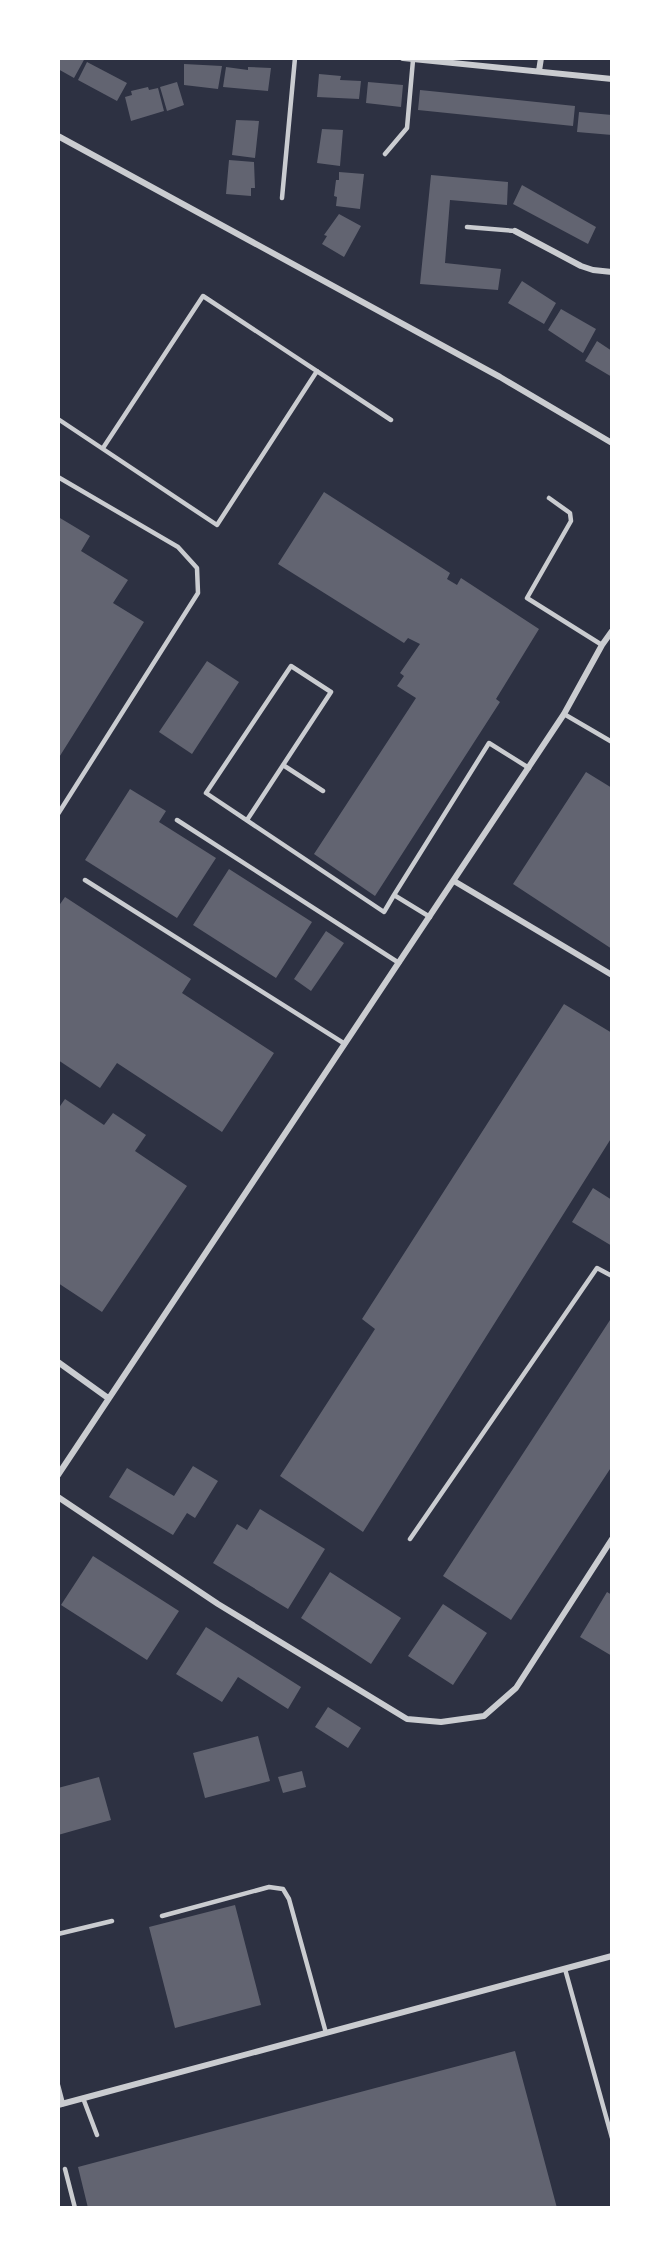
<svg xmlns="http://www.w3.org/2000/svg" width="670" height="2266" font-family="'Alegreya Sans',sans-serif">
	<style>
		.building { fill: #626471 }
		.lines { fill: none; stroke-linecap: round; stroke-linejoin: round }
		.service { stroke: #caccd0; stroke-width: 4.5 }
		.minor { stroke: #caccd0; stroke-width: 6 }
	</style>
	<rect width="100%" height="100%" fill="#2d3142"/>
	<path class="building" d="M58 58H85L74 78 58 69Z
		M87 62 127 83 117 101 78 80Z
		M184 64 222 66 218 89 184 85Z
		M226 67 248 70V67L271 68 268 91 223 87Z
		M319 74 341 76 340 80 361 81 359 99 317 97Z
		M177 82 184 105 167 111 160 87Z
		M368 82 403 85 401 107 366 103Z
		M148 87 149 90 158 88 164 111 131 121 125 97 132 95 131 91Z
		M420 90 575 106 573 126 418 110Z
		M579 112 612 115V135L577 132Z
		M236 120 259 121 255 158 232 155Z
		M322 129 343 130 340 166 317 163Z
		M229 160 254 162 255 188H251V196L226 194Z
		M339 172 364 174 360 209 336 206 337 197 334 196 336 180H339Z
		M431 175 508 182 507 205 450 200 445 263 501 269 498 290 420 284Z
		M522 185 596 227 588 244 513 204Z
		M339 214 361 226 344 257 322 244 327 236 324 235Z
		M522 281 556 303 544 324 508 303Z
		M561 309 596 329 583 353 548 330Z
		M597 341 612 351V377L585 361Z
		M324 492 450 573 447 579 457 585 461 578 539 629 496 699 500 702 375 896 314 854 416 698 397 686 404 676 400 673 420 644 408 638 404 643 278 564Z
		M60 518 90 536 81 551 128 580 113 603 144 622 58 759V520Z
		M207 661 239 682 192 754 159 732Z
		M586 772 612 788V949L513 884Z
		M130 789 166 811 159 822 216 858 177 918 85 860Z
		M229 869 312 922 276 978 193 925Z
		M65 897 191 979 182 993 274 1053 222 1132 117 1063 100 1088 58 1060V907Z
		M326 931 344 943 311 991 294 979Z
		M564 1004 612 1033V1137L363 1532 280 1476 375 1329 362 1319Z
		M65 1099 104 1125 113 1113 146 1135 135 1151 187 1186 102 1312 58 1283V1109Z
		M593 1188 612 1200V1246L572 1222Z
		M612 1317V1466L511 1620 443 1576Z
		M193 1466 218 1481 195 1518 187 1513 173 1535 109 1497 127 1468 174 1496Z
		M260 1509 325 1549 288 1609 213 1563 237 1524 247 1530Z
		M93 1556 179 1611 147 1660 61 1605Z
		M330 1572 401 1618 371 1664 301 1618Z
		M607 1592 612 1595V1656L580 1637Z
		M443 1604 487 1633 453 1685 408 1656Z
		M206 1627 301 1687 288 1709 238 1677 222 1702 176 1674Z
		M328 1707 361 1728 348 1748 315 1727Z
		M258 1736 270 1781 205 1798 193 1753Z
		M302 1771 306 1787 283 1793 278 1777Z
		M99 1777 111 1820 58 1835V1788Z
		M235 1905 261 2005 175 2028 149 1927Z
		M515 2051 557 2208H88L78 2167Z"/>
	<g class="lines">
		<path class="service" d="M385 154 407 128 413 60
			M282 198 295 58
			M467 227 515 231
			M58 419 217 525 317 371
			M103 448 203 296 391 420
			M58 477 178 547 197 568 198 593 58 814
			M549 498 570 513 571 521 527 598 602 645
			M564 714 612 742
			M283 765 323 791
			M177 820 399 963
			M247 820 331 692 291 666 206 793 384 912 394 895
			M85 880 345 1044
			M430 917 394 895 489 743 529 768
			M410 1539 597 1268 612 1276
			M162 1916 269 1887 283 1889 289 1899 326 2033
			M58 1934 112 1921
			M565 1969 612 2138
			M58 2085 63 2104
			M83 2098 97 2135
			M65 2169 75 2208"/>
		<path class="minor" d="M403 58 612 79
			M539 71 541 58
			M58 136 500 377 612 443
			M515 231 581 266 593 270 612 272
			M454 881 612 975
			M58 1362 108 1398
			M58 1475 564 714 602 645 612 631
			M58 1497 218 1604 407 1719 441 1722 484 1716 516 1688 612 1539
			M58 2105 612 1956"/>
	</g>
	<rect width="670" height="2266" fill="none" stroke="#ffffff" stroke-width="120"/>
</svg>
